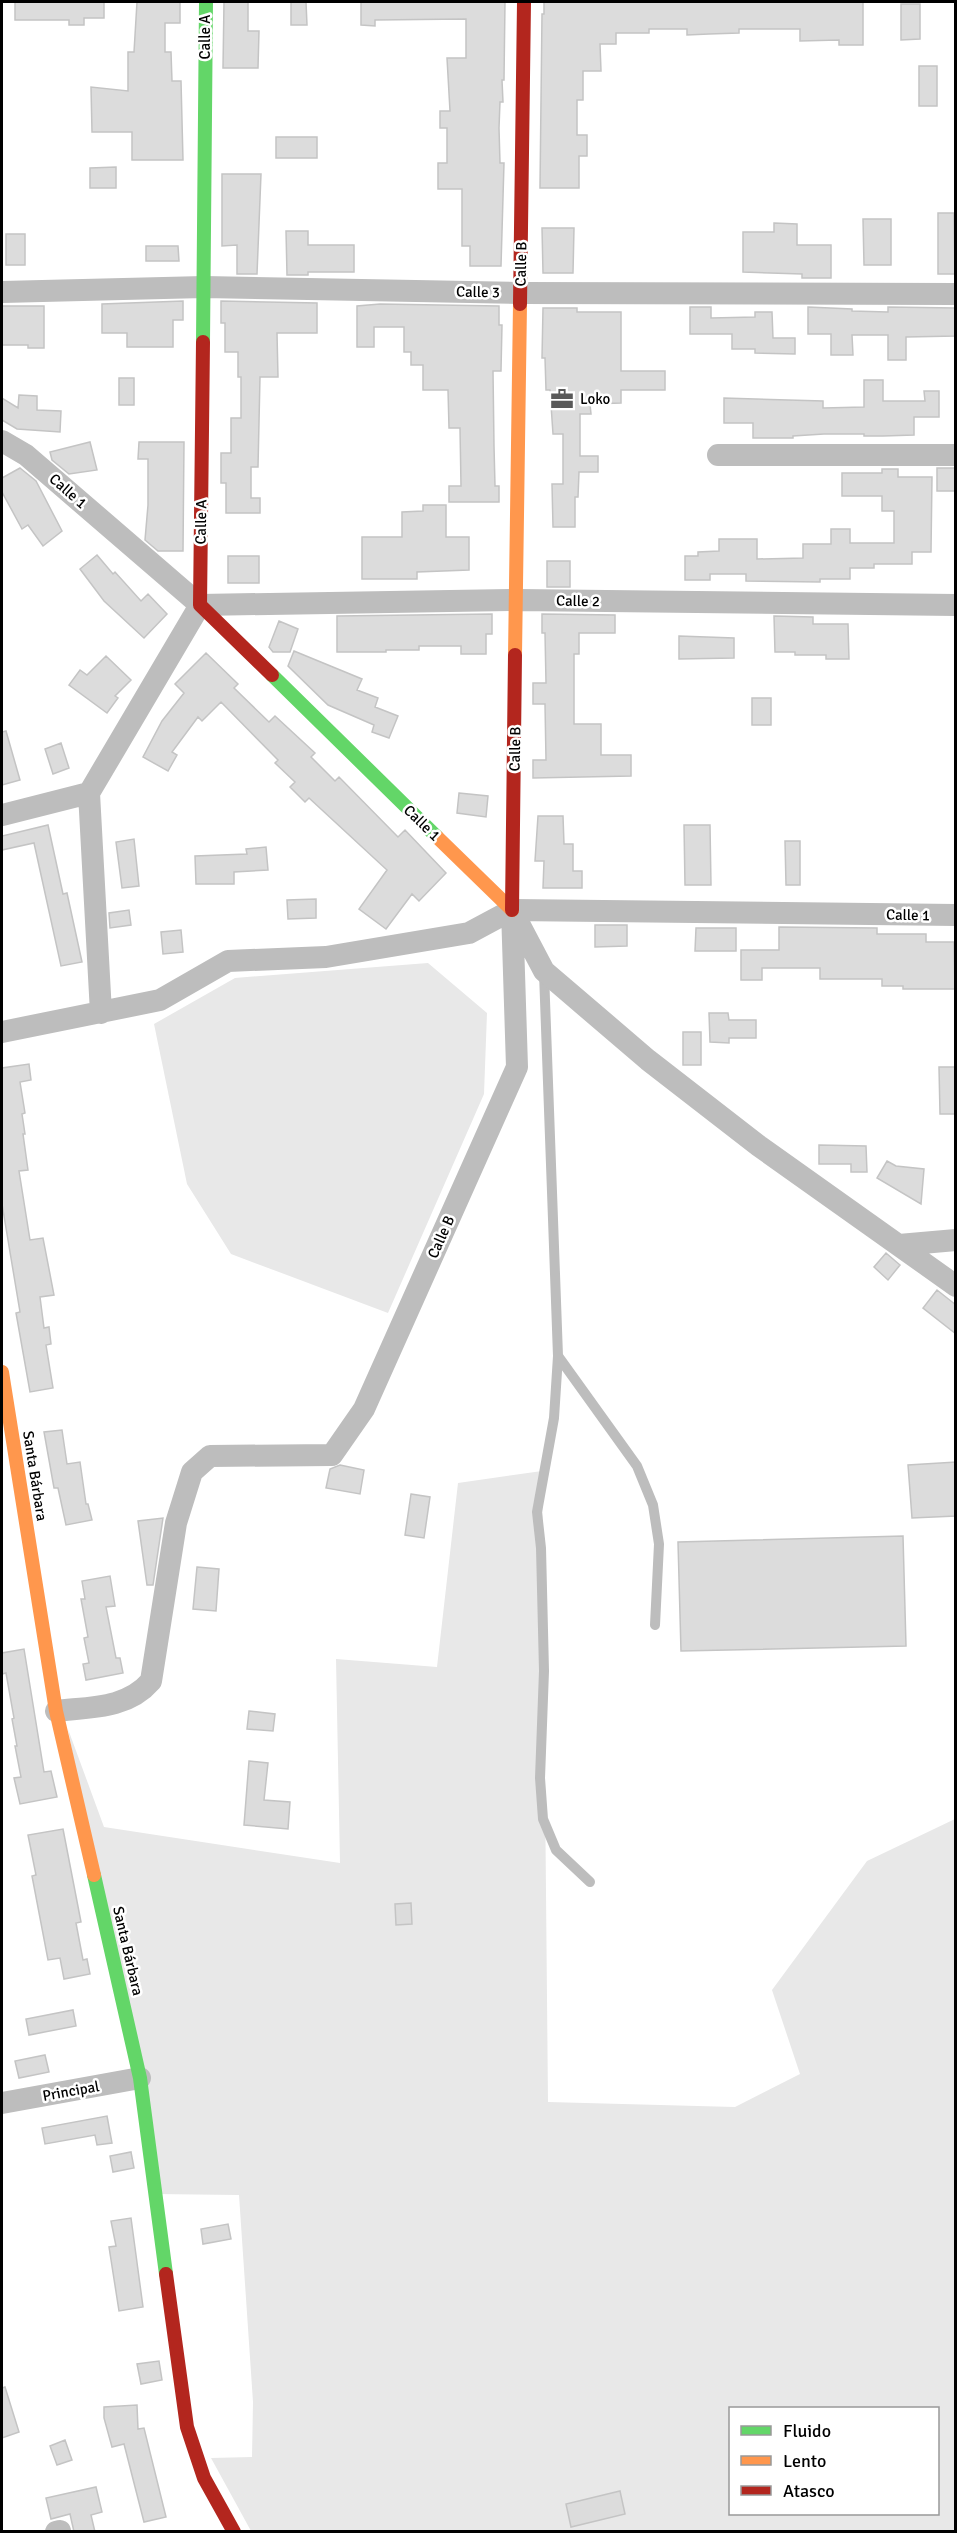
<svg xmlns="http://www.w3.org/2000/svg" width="957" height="2533" font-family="Signika,sans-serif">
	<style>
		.green { fill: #e8e8e8; fill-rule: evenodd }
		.building { fill: #dcdcdc; stroke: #c4c4c4; stroke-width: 1.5 }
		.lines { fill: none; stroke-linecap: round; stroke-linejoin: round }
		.lane { stroke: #bdbdbd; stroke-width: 10 }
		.street { stroke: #bdbdbd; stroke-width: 22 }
		.fast { stroke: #63d668; stroke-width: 14 }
		.slow { stroke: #ff974d; stroke-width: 14 }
		.jam { stroke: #b3261e; stroke-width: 14 }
		.labels { text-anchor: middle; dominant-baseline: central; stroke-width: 5; stroke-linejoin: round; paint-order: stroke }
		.street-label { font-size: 15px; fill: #000; stroke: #fff }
		.poi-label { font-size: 15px; fill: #000; stroke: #fff; text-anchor: start }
	</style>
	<rect width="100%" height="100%" fill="#fff"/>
	<path class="green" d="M428 963 487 1013 484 1094 388 1313 231 1254 187 1184 154 1024 235 978Z
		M542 1471 548 2102 735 2107 800 2074 772 1990 867 1861 955 1819V2531H251L211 2458 252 2457 253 2402 239 2195 154 2194 68 1729 104 1827 340 1863 336 1659 437 1667 458 1483ZM730 2408H938V2514H730Z"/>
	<path class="building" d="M15 2H104V18H84V25H69V20H15Z
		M137 2H180V23H165V52H171L172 81H181L183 160H132V132H92L91 87 128 91V52H134Z
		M224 2H248V31H259L258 68H223Z
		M291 2H306L307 25H291Z
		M361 2H505L504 80H502L503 102H500L499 128 500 163H504L501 266H470V246H462V189H438V163H447V128H440V111H450L447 58H466V19L375 20V26L361 25Z
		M544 2H863V45H839V40L800 41V29H739V33L709 34 687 35V29H649V33H616V44H600L601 71H583V100H577V135H587V156H579V188H540L542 14H544Z
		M901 4H920V39L901 40Z
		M919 66H937V106H919Z
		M276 137H317V158H276Z
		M116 167V188H90V168Z
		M222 174H261L257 274H237V245L222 246Z
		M938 213H954L955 274H938Z
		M863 219H891V265H864Z
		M774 223 797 224V245H831V278H802V274L743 272V232H774Z
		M542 228H574L573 273H543Z
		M286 231H308V245H354V272H308V275H287Z
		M6 234H25V265H6Z
		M146 246H178L179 261H146Z
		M183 301V320H173V347H127V333H102V304Z
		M221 301 317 303V333H277L278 377H260L258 467H251V498H260V513H226V483H221V453H231V418H241V377H238V352H225V323H221Z
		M380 304 499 306V325H502L501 371H493L494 446 495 486H499V502H449V486H461L460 428H449L448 390H423V365H411V352H404V327H374V347H357V306Z
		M2 306H44V348H28V345H2Z
		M690 307H711V318L755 317V312H772L773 338H795V354L755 353V349H732V334H690Z
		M808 307 852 309V311L888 312V307L956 308V336L906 337V360H888V335H852L853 355H831V334H808Z
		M543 308H577V312H621V371H665V390H621V403L590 404 591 414H580V456H598V472H579L578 497H575V527H553L552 484H563V434H553L550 390H546L545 358H542Z
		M119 378H134V405H119Z
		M864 380H883V401H925L924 391H939V417H914V435L883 436H864V434H824L793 436V438H753V423H724V398L823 401V408L864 407Z
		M19 395 37 396V410L61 411 60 432 17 429 2 420V398L18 408Z
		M90 442 97 470 69 474 52 460 50 452Z
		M139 442H184L183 551H158L145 540 148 505V459H138Z
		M20 468 36 481 62 531 43 546 28 525 22 529 2 492V478Z
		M937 468H956V491H937Z
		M882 469H898V477H932L931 552H912V564H874V568H850V579H820V582L746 581V574H710V580H685V556H698V552L719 551V539H757V559L803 558V544H831V529H850V543H894V511H882V496H842V473H882Z
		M423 505H446V537H469V570L417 572V579H362V537H402V512L423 511Z
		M97 555 113 574 115 572 141 601 148 594 167 614 144 638 104 601 80 569Z
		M228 556H259V583H228Z
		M547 561H570V587H547Z
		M492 614V634H486V654H461V646H419V650H386V652H337V616Z
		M542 614 615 615V633H579V654H574V724H601V755H631V776L533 778V760H546L545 704H533V683H546L545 633H542Z
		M774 616 813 617V624H848L849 659H826V655H795V652H775Z
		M279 621 298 629 290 652H273L269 647Z
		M679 636 734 638V658L679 659Z
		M294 651 362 679 357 690 378 698 375 707 398 716 389 738 372 732 374 725 328 705 288 666Z
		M206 653 238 684 234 688 269 722 275 716 315 753 311 757 335 781 339 777 398 837 405 830 446 873 419 901 412 894 386 929 359 909 387 870 309 798 305 802 290 787 295 782 275 763 278 760 221 702 202 721 198 717 172 752 177 755 168 771 143 757 162 721 184 693 175 684Z
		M106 656 131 680 115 696 118 698 107 713 69 685 80 670 87 675Z
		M752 698H771V725H752Z
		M6 731 20 780 2 785V732Z
		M61 743 69 768 53 774 45 749Z
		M459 793 488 796 486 817 457 813Z
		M538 816H563L564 844H573V871H582V888H543L544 861H535Z
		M48 825 63 894 67 893 82 962 61 966 34 843 2 850V836Z
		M684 825H710L711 885H685Z
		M134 839 139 886 122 888 116 842Z
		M785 841H800V885H786Z
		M266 847 268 870 234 872V884H196L195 856 247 854 246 849Z
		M316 899V918L288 919 287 900Z
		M129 910 131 925 110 928 109 913Z
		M595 925H627V946L595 947Z
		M779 927 877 928V934H926V942H954L955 989H903V986H882V979H820V968H762V980H741V950H779Z
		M696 928H736V951H695Z
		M181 930 183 952 163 954 161 932Z
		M709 1013H728L729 1020H756V1038H729V1043L710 1042Z
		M683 1032H701V1065H683Z
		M29 1064 31 1080 20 1082 25 1113 22 1114 25 1134H23L28 1170 19 1171 30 1240 43 1238 54 1295 40 1297 44 1328 49 1327 51 1344 46 1345 53 1388 30 1392 16 1313 20 1312 2 1204V1068Z
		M939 1067H956V1114H940Z
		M819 1145 866 1146 867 1172H851V1164H819Z
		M887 1161 896 1166 924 1169 921 1204 877 1178Z
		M886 1253 900 1265 888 1280 874 1267Z
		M937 1290 956 1305V1334L923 1308Z
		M62 1430 67 1464 80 1462 86 1504H88L92 1520 66 1525 58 1488H54L44 1432Z
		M956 1462V1516L912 1518 908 1465Z
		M340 1465 364 1470 360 1494 326 1488 330 1469Z
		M411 1494 430 1497 424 1538 405 1535Z
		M163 1518 153 1585H147L138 1521Z
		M903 1536 906 1646 681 1651 678 1542Z
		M197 1567 219 1569 216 1611 193 1609Z
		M110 1576 115 1606 106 1607 116 1658H120L123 1673 86 1680 83 1664 89 1663 84 1638 88 1637 81 1599H85L82 1581Z
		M24 1649 44 1772 51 1771 57 1797 20 1804 14 1778 21 1777 15 1746H17L12 1719 14 1718 6 1673 2 1674V1653Z
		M249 1711 275 1714 273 1731 247 1729Z
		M249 1761 268 1763 264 1800 290 1802 288 1829 244 1825Z
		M63 1829 81 1922 76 1923 83 1960 87 1959 90 1974 64 1979 60 1958 48 1960 32 1876 36 1875 28 1835Z
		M411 1903 412 1924 396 1925 395 1904Z
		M73 2010 76 2026 29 2035 26 2019Z
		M45 2055 49 2072 19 2078 15 2061Z
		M107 2116 112 2143 97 2145 95 2135 45 2144 42 2128Z
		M131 2152 134 2168 113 2172 110 2156Z
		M131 2218 143 2307 119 2311 109 2247 116 2246 111 2221Z
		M228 2224 231 2239 203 2244 201 2229Z
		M159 2361 162 2380 141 2384 137 2364Z
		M5 2387 19 2432 2 2438V2388Z
		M137 2405 138 2429 144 2428 166 2517 144 2522 124 2444 112 2447 104 2418V2407Z
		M65 2440 72 2460 57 2465 50 2446Z
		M96 2487 102 2512 91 2515 95 2532H74L70 2514 51 2519 46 2498Z
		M620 2491 625 2514 571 2527 566 2504Z"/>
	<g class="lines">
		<path class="lane" d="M544 973 558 1356 637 1466 653 1505 659 1544 655 1625
			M558 1356 554 1418 537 1512 541 1548 544 1671 540 1778 543 1819 556 1850 590 1882"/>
		<path class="street" d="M2 292 204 287 521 293 956 294
			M2 441 26 455 200 605
			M718 455H956
			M200 605 517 600 956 605
			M2 815 89 793
			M514 914 544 971 648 1060 759 1146 956 1286
			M101 1013 89 793 200 605
			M2 1032 160 1000 228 961 326 957 469 933 512 910 956 915
			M899 1245 956 1240
			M56 1711C90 1707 127 1709 151 1681L176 1523 192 1472 210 1456 332 1455 364 1409 517 1067 512 910
			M2 2103 140 2078
			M56 2532 60 2531"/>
		<path class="fast" d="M203 342 206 2
			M272 675 437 837
			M94 1875 140 2078 166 2274"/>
		<path class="slow" d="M515 655 520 304
			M437 837 512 910
			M2 1372 56 1711 94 1875"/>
		<path class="jam" d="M520 304 524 2
			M203 342 200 605 272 675
			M512 910 515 655
			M166 2274 187 2427 204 2478 234 2532"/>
	</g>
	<defs>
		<g id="office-bare" transform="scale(1.8)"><path d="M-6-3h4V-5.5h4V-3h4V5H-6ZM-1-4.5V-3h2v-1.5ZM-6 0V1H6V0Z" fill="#595959" stroke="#fff" stroke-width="2.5" paint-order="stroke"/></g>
	</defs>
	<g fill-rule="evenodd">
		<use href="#office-bare" x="562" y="399"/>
	</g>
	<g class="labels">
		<g class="street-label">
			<text transform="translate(205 37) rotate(-90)">Calle A</text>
			<text transform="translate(521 264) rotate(-89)">Calle B</text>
			<text transform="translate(478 292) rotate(1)">Calle 3</text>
			<text transform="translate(68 491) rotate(41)">Calle 1</text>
			<text transform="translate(201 522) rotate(-89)">Calle A</text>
			<text transform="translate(578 601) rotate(1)">Calle 2</text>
			<text transform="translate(515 749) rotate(-89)">Calle B</text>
			<text transform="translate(422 823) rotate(44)">Calle 1</text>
			<text transform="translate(908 915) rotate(1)">Calle 1</text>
			<text transform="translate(441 1237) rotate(-66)">Calle B</text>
			<text transform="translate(35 1476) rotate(81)">Santa Bárbara</text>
			<text transform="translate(128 1951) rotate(77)">Santa Bárbara</text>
			<text transform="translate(71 2091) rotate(-10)">Principal</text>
		</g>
		<g class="poi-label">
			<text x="580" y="399">Loko</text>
		</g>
	</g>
	<rect width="957" height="2533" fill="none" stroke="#000000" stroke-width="6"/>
	<rect x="729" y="2407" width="210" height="108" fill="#ffffff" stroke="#999999" stroke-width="1.5"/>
	<rect x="741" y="2426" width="30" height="9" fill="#63d668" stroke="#999999" stroke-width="1.5"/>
	<text x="783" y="2437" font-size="18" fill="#000000">Fluido</text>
	<rect x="741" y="2456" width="30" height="9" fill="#ff974d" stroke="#999999" stroke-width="1.5"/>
	<text x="783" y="2467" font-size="18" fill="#000000">Lento</text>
	<rect x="741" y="2486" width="30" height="9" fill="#b3261e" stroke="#999999" stroke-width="1.5"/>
	<text x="783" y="2497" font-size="18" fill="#000000">Atasco</text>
</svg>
